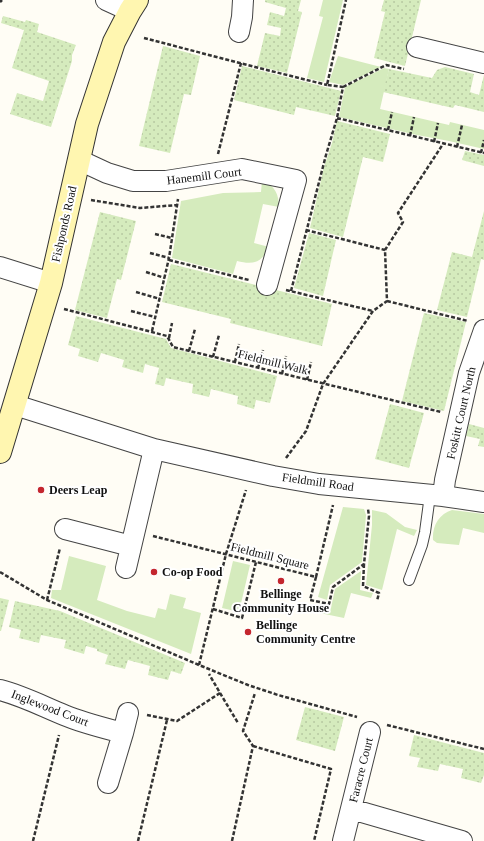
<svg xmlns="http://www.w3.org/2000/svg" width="484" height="841" font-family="'Times New Roman',serif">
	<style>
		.grass { fill: #d5ebbd }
		.garden { fill: url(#garden-dots) }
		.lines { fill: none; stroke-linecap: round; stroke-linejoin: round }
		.lane-casing { stroke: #444; stroke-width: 12 }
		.street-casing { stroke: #444; stroke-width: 22 }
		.secondary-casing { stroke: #333; stroke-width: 24 }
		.path { stroke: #333; stroke-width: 2.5; stroke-dasharray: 4 2; stroke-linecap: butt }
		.lane { stroke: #fff; stroke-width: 10 }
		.street { stroke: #fff; stroke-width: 20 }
		.secondary { stroke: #fff6b0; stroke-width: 22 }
		.poi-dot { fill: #c4262e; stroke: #fff; stroke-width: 1.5 }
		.labels { text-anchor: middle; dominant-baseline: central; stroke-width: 4; stroke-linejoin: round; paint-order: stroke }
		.street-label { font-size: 12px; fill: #111; stroke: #fff }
		.poi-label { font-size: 12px; font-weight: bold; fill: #111; stroke: #fff; text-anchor: start }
	</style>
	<defs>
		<pattern id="garden-dots" width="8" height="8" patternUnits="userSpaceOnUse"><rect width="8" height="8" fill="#d5ebbd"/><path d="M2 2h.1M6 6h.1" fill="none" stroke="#b6c8a1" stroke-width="1.8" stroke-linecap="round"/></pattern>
	</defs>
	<rect width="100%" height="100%" fill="#fffdf5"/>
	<path class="grass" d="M323 0H343L324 82 307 78 323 17 319 16Z
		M338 56 381 67 343 85 329 82Z
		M384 68 389 69 380 109 449 125 450 122 484 130V149L449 141 417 135 339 117 345 87Z
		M262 181C275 185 279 195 279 207L263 204 254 243 269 247C262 263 253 265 237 261L233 274 172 258 181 201 223 193 261 192Z
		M343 507 364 509 366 515 362 562 330 585 327 600 318 597Z
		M372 510 386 513 405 527 417 530 414 536 397 529 382 590 366 585 372 525Z
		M452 510 484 514V533L463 528 459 545 437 543 433 540C432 526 439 514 452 510Z
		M69 556 106 566 97 600 127 611 155 618 158 608 166 610 170 594 186 598 183 608 201 613 191 654 51 598 52 590H61Z
		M233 561 250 565 239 612 222 608Z
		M361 571 360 590 373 593 371 598 351 593 344 618 315 612 316 606 331 608 335 589Z"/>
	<path class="garden" d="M265 0H301L298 11 302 12 287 73 257 66 265 33 280 36 281 28 267 25 270 12 284 16 286 8 265 2Z
		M384 0H421L405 66 374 58 385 12 381 11Z
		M3 16 25 22 26 20 39 24 37 32 76 45 72 55V61L51 127 10 114 17 93 43 101 49 81 12 68 24 30 1 23Z
		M163 46 200 56 191 95 184 94 170 153 139 146Z
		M242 66 341 91 335 116 296 107 294 115 234 100Z
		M445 67 474 74 470 92 479 95 484 75V112L455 105 453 108 383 92 389 69 432 78 437 70Z
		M337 121 390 134 383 162 363 157 343 237 310 228 324 167 332 143Z
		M465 151 484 155V166L462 160Z
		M484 211V260L481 259 467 317 437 310 452 252 472 257Z
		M100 212 136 221 121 280 117 279 107 318 75 310Z
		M309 233 336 240 323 296 294 288Z
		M171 264 332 304 322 346 230 323 231 319 162 302Z
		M424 313 466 322 444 411 402 401Z
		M76 316 166 339 171 348 277 376 270 403 256 400 254 409 237 404 238 396 211 389 209 397 192 393 193 384 166 378 164 386 155 384 159 368 145 364 143 373 122 367 124 360 101 353 98 362 78 356 80 349 68 345Z
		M390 404 424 413 409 468 375 459Z
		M469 424 484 428V447L478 446 480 439 466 436Z
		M0 598 9 600 1 631H0Z
		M15 601 60 611 185 663 181 674 171 671 168 680 148 675 150 666 128 660 125 669 105 664 108 655 97 651V649L86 646 84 654 64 648 66 640 41 635 39 643 19 638 21 630 9 627Z
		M305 707 344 717 335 751 296 740Z
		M414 735 484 753V775L481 783 461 778 463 769 440 764 438 771 417 767 420 758 409 756Z"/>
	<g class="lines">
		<g class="lane-casing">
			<path id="lane" d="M409 580 422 545 425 532 430 495"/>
		</g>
		<g class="street-casing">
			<path id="street" d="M106 0 130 11
				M239 32 242 17 243 0
				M417 47 484 63
				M79 160 107 173 133 181H166L242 169 296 180 267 285
				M0 267 51 283
				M15 405 154 449 273 476 319 484 443 496 484 502
				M443 496 445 480 469 373 484 330
				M65 529 131 546
				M126 568 154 449
				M0 690C23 696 42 706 64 715 83 723 104 728 123 733
				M108 783 123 733 128 713
				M351 809 462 841
				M343 841 370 732"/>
		</g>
		<g class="secondary-casing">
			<path id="secondary" d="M0 452 51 283 87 124 114 42 130 11 137 0"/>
		</g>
		<path class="path" d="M0 2 2 0
			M144 38 255 67 327 85
			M343 87 386 65 404 69
			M337 118 484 153
			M388 130 392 112
			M410 136 414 117
			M434 142 438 123
			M457 147 462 125
			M481 153 484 140
			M218 154 241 63
			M91 200 140 208 177 205
			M306 230 385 250
			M155 234 172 238
			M150 253 169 258
			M169 260 249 280
			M146 272 165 278
			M286 290 373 311
			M291 291 326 155 337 118 343 87 327 85 346 0
			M136 292 160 299
			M387 301 468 321
			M64 309 167 336 173 347 441 412
			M131 311 155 317
			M152 331 169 258 178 199
			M169 338 172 323
			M189 351 195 329
			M213 357 219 335
			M235 362 239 344
			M258 368 263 350
			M282 374 286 356
			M307 380 311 362
			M286 458 306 431 323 384 373 311 387 301 385 250 403 222 398 213 443 144
			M153 536 316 577 310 600 329 604 333 587 364 564 369 516 368 509
			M364 564 363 586 379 593 377 601
			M0 572 47 600 199 665 248 685 278 695 357 717
			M316 577 333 505
			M47 600 60 548
			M213 609 242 618 256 562
			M199 665 226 554 246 490
			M220 693 238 723
			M147 715 177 721 220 693 209 674
			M387 725 484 749
			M253 746 331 769 314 841
			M33 841 59 735
			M138 841 167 720
			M232 841 253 746 243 731 255 693"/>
		<use href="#lane" class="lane"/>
		<use href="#street" class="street"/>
		<use href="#secondary" class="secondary"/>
	</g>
	<g class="poi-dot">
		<circle cx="41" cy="490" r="4"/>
		<circle cx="154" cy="572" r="4"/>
		<circle cx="281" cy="581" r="4"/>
		<circle cx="248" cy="632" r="4"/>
	</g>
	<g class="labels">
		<g class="street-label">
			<text transform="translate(204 176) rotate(-7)">Hanemill Court</text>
			<text transform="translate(64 224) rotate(-77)">Fishponds Road</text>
			<text transform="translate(273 362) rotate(14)">Fieldmill Walk</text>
			<text transform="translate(461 413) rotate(-77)">Foskitt Court North</text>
			<text transform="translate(318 482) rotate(8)">Fieldmill Road</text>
			<text transform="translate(270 556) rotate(14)">Fieldmill Square</text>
			<text transform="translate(50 708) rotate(21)">Inglewood Court</text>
			<text transform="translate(361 770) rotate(-76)">Faracre Court</text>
		</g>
		<g class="poi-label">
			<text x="49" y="490">Deers Leap</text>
			<text x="162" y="572">Co-op Food</text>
			<text x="281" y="594" text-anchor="middle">Bellinge<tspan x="281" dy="14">Community House</tspan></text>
			<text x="256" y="625">Bellinge<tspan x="256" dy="14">Community Centre</tspan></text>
		</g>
	</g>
</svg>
